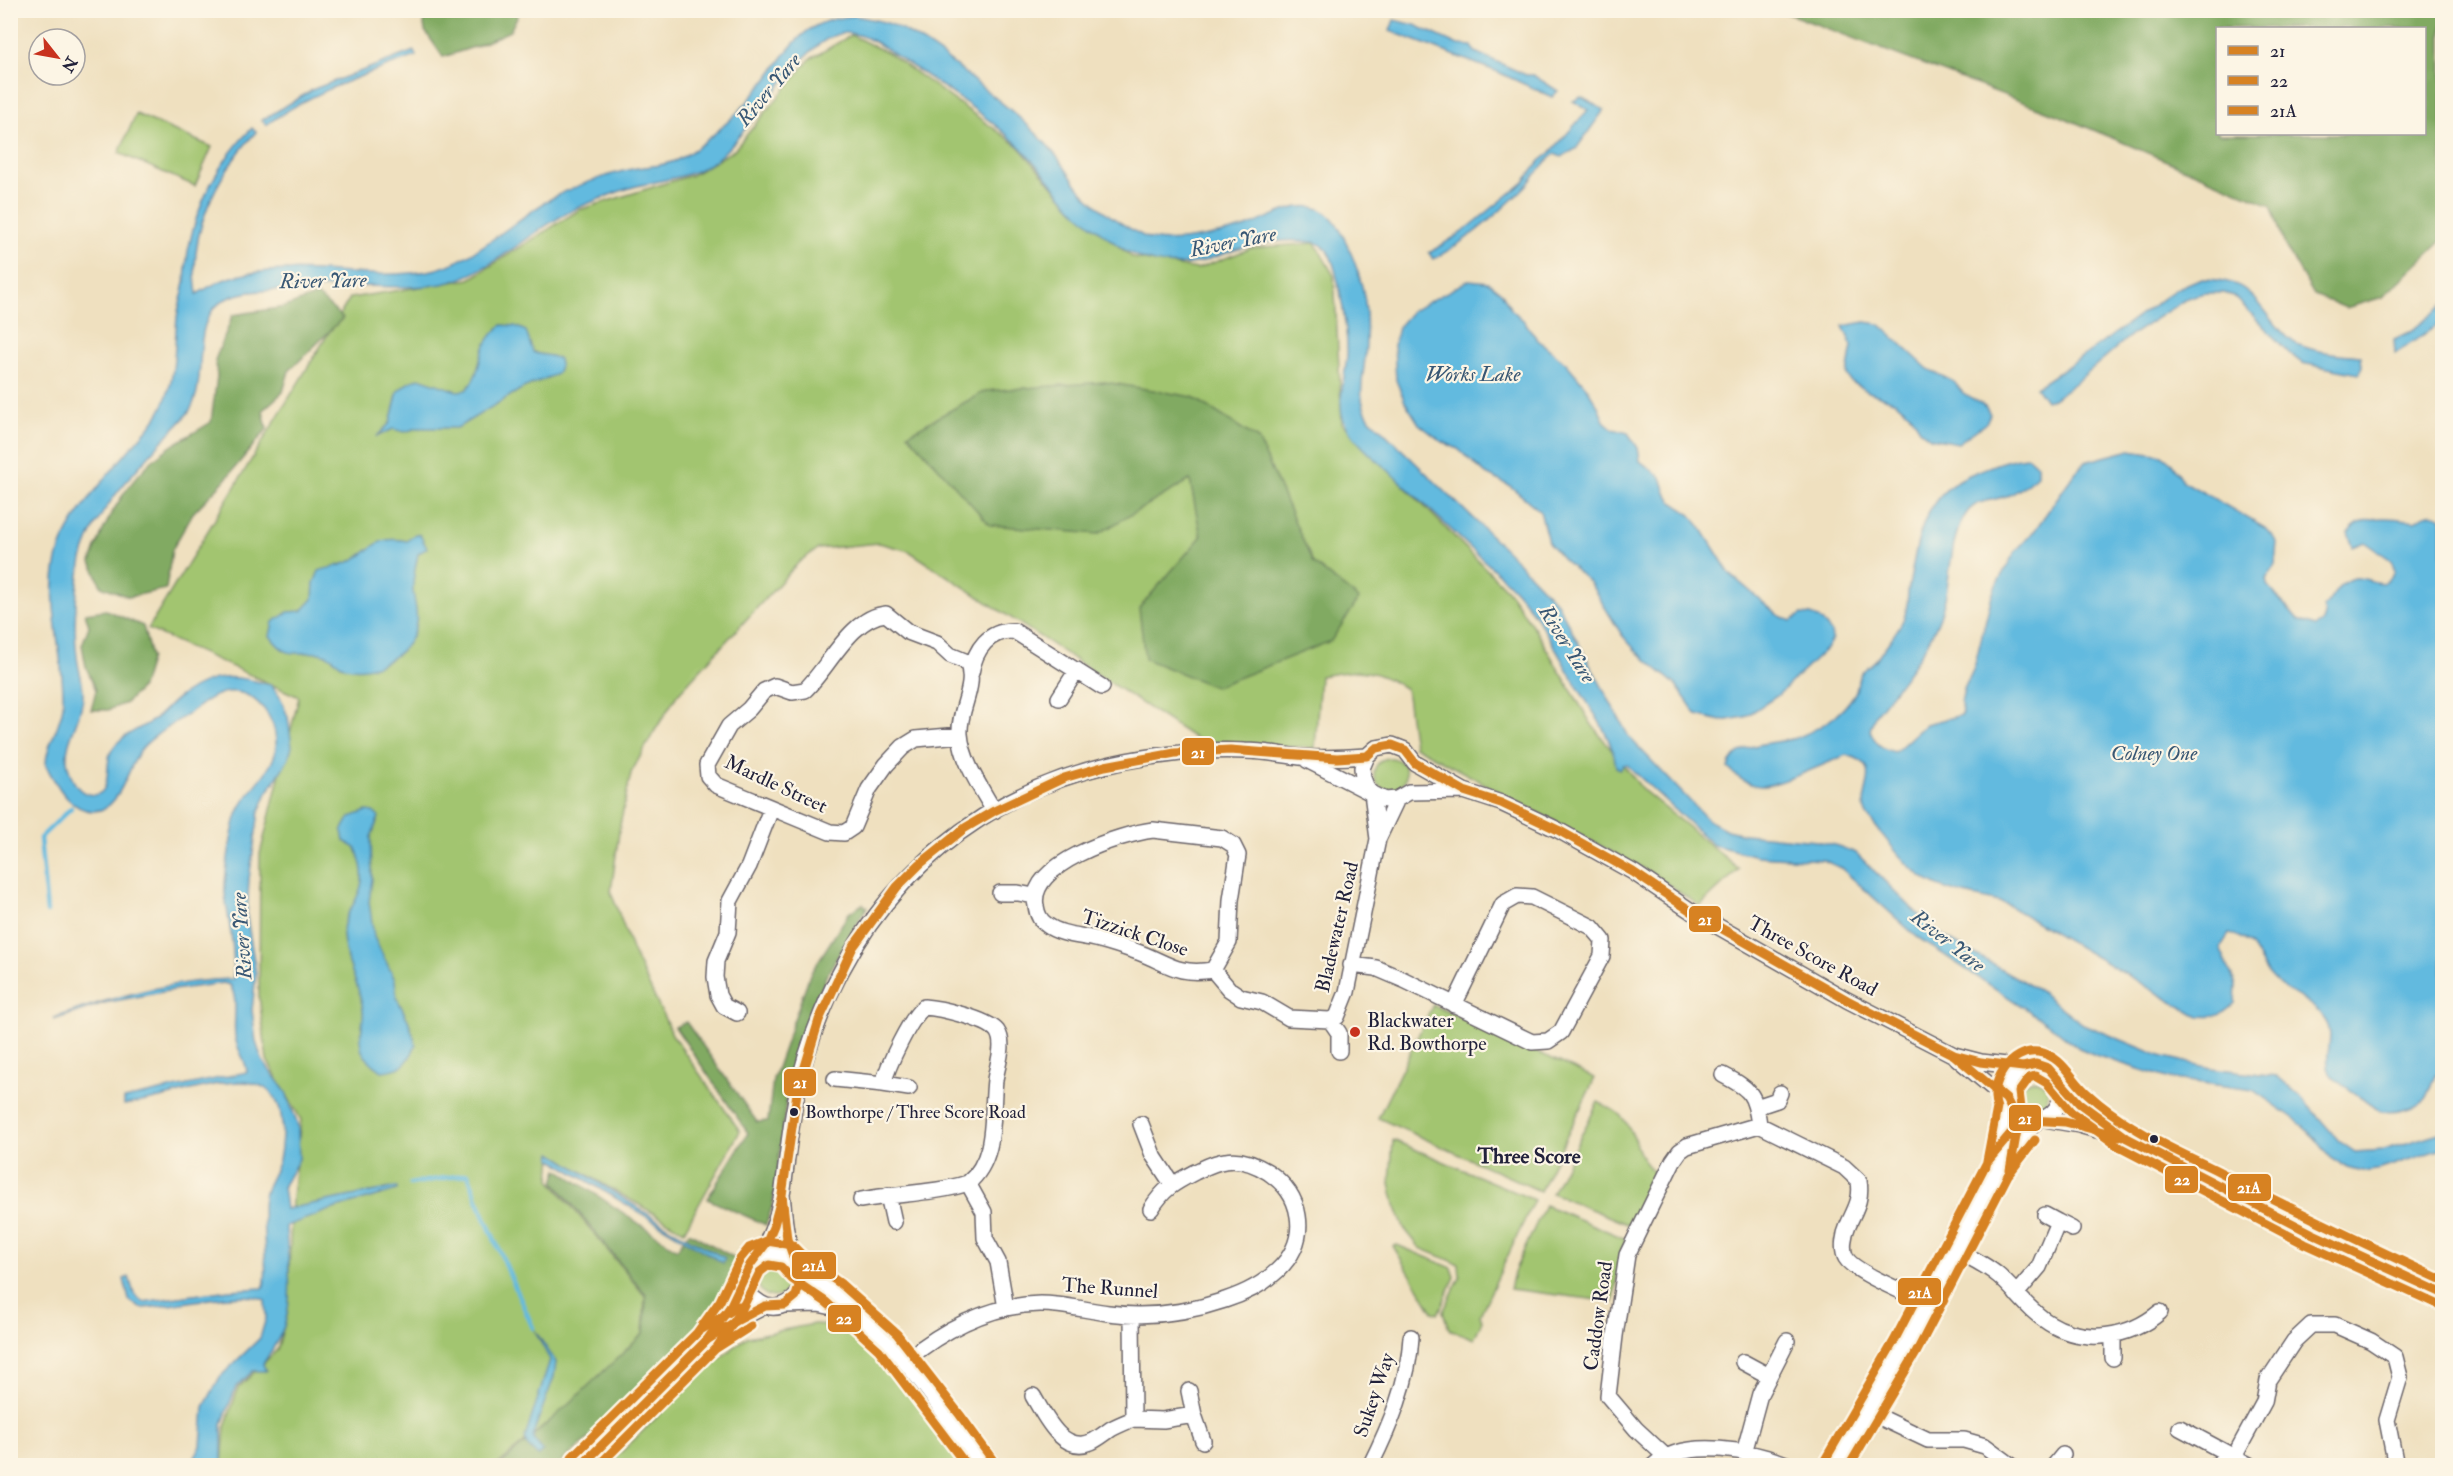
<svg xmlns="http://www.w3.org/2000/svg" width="2453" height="1476" font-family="'IM FELL Double Pica',serif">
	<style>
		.green { fill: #a2c56f; stroke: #627455; stroke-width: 1.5 }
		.forest { fill: #81aa62; stroke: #52664e; stroke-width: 1.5; fill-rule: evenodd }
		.water { fill: #62badf; stroke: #426e8d; stroke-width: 1.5 }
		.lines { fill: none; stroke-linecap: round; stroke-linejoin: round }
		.stream { stroke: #62badf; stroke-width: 4.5 }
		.street-casing { stroke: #6a6469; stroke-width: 18 }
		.street { stroke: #fff; stroke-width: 15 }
		.bus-1-casing { stroke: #fcf5e5; stroke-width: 14 }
		.bus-2-casing { stroke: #fcf5e5; stroke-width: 14 }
		.bus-3-casing { stroke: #fcf5e5; stroke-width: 14 }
		.bus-1 { stroke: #d78222; stroke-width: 9 }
		.bus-2 { stroke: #d78222; stroke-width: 9 }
		.bus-3 { stroke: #d78222; stroke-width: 9 }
		.poi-dot { fill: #c8321e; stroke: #fcf5e5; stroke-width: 2 }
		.bus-dot { fill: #22223b; stroke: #fcf5e5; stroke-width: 2 }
		.labels { text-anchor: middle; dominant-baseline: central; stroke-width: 4.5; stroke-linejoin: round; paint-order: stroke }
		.bus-label { font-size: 18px; fill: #22223b; stroke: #fcf5e5; text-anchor: start }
		.street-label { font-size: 20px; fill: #22223b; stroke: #fcf5e5 }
		.poi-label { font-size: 20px; fill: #22223b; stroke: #fcf5e5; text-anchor: start }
		.water-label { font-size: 21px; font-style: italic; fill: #385774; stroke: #fcf5e5 }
		.neighbourhood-label { font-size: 21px; font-weight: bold; fill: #22223b; stroke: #fcf5e5 }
		.line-badge { stroke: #fcf5e5; stroke-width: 2 }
		.badge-label { font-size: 16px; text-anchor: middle; font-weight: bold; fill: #fff }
	</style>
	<rect width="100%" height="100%" fill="#fcf5e5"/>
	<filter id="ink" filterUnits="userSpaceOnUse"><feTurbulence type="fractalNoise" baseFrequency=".0167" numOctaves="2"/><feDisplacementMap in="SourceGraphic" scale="12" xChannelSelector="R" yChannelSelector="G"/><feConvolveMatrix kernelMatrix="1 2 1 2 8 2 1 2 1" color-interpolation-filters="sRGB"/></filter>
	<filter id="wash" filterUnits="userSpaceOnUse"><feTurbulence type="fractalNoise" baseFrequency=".008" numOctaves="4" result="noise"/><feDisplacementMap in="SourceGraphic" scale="24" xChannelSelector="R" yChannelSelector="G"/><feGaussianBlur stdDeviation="1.35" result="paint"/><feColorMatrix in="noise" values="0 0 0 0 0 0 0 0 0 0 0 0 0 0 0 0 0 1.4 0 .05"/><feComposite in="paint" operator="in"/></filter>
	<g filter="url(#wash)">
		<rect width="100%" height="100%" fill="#efe0bf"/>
		<path class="green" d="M851 35 888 53 1017 145 1072 208 1133 258 1197 269 1252 248 1315 243 1334 276 1342 423 1508 591 1534 628 1592 725 1643 790 1739 869 1700 906 1653 874 1414 746 1406 689C1371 666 1359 670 1320 676L1315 748 1199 741 909 551 879 543 818 549 800 561 677 695 654 732 631 773 620 825 611 892 633 952 673 1036 740 1131 684 1231 552 1154 550 1180 645 1296 643 1334 568 1406 497 1465H222L225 1427 238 1388 277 1350 287 1316 292 1197 301 1120 267 1060 259 996 260 854 299 697 148 629 350 298 470 279 579 210 692 175 734 150 810 59Z
			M136 114 212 147 195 186 119 153Z
			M1374 774a16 16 0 1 1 32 0a16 16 0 1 1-32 0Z
			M1433 1005 1595 1078 1540 1191 1378 1118Z
			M2020 1094a14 14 0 1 1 28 0a14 14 0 1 1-28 0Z
			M1598 1102C1608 1107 1619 1112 1625 1121 1640 1142 1634 1158 1660 1176L1634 1227 1552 1193Z
			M1393 1140 1534 1200 1480 1315 1482 1321 1474 1339 1449 1329 1443 1312 1460 1277 1459 1264 1420 1248 1404 1228 1395 1205 1390 1183Z
			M1545 1205 1626 1239 1619 1258 1614 1302 1510 1289 1514 1272Z
			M1397 1245 1452 1268 1455 1277 1438 1314 1433 1312 1393 1246Z
			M758 1281a16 16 0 1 1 32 0a16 16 0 1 1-32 0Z
			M814 1324C825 1325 837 1324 847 1327 893 1343 935 1426 962 1465H608L705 1370 747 1337Z"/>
		<path class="forest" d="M422 11V10L520 11 510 31 477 46 443 57 425 31Z
			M1781 11H2442V241L2383 297 2346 308 2314 295 2285 246 2271 205 2065 118ZM2424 28V134H2218V28Z
			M317 295 343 318 289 371 283 392 263 410 267 429 224 481 193 513 172 550 166 589 129 597 101 586 91 562C104 520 130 475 167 449 181 439 196 432 211 422L217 376 215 360 233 315 285 307Z
			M1105 382 1193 397 1258 439 1313 563 1359 599 1331 641 1215 687 1145 659 1139 608 1201 537 1190 480 1098 534 990 525 908 434 985 391Z
			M106 610 143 626 151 657 142 687 126 703 108 710H91L96 690 86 667 82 645 89 626 85 613Z
			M863 904 867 907 826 976 788 1086 773 1204 766 1225 707 1199 748 1133 675 1027 686 1022 757 1122 768 1121 773 1079 810 974 849 913Z
			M558 1169 677 1249 689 1232 742 1262C733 1283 725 1305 710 1323 667 1377 610 1420 558 1465L499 1466 569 1404 644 1333 646 1295 554 1182Z"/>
		<path class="water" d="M855 16C867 18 879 20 890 24 924 39 955 65 983 88 1008 108 1033 127 1053 152 1063 163 1070 177 1080 189 1097 208 1122 225 1145 237 1166 247 1221 234 1243 228 1269 220 1307 191 1331 217 1339 224 1342 235 1347 244 1366 286 1369 312 1365 358 1363 381 1356 399 1370 419L1512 556 1557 603 1629 737 1708 820 1727 830 1744 834 1817 841 1838 846 1856 853 1928 924 1945 937 2038 990 2083 1024 2160 1056 2211 1068 2277 1076 2301 1097 2339 1141 2355 1152 2384 1150 2442 1132V1149L2381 1169 2363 1172 2348 1168 2330 1157 2316 1139 2295 1119 2253 1090 2167 1078 2098 1056 2079 1048 2046 1022 1917 937 1841 868 1823 860 1757 856 1713 845 1627 765H1623L1620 769 1616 767C1613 737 1591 709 1575 683 1557 652 1541 620 1517 592 1505 579 1491 567 1478 555 1448 527 1419 499 1389 471 1374 458 1352 440 1344 421 1336 402 1346 375 1347 354 1348 335 1338 262 1326 249 1319 241 1311 242 1301 241 1279 239 1256 244 1235 250 1222 254 1209 260 1196 263 1169 268 1141 262 1119 246 1101 233 1082 219 1067 202 1050 181 1034 160 1014 141 980 111 942 86 904 61 888 50 865 32 844 33 803 36 750 137 711 163 687 179 659 180 633 187 616 192 599 199 582 206 534 226 491 275 442 284 415 289 387 286 360 286 333 287 306 289 279 290 262 291 242 291 226 299 187 319 210 377 190 410 183 421 172 430 163 440 135 472 99 507 85 549 76 576 73 627 77 656 78 670 84 682 83 696 82 719 65 739 67 761 69 773 75 791 88 794 113 800 105 767 110 754 116 737 138 730 152 721 163 713 171 702 182 695 214 672 236 675 271 685L280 697 288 717 292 747 288 760 267 793 259 812 249 879 247 917 256 974 252 1010 256 1042 262 1060 286 1092 298 1126 299 1159 283 1187 286 1209 397 1187V1190L330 1210 286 1226C287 1257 294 1293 285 1323 281 1338 271 1351 263 1364L266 1371H253L236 1387 222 1424V1465H191L201 1446 204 1407 220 1377 260 1338 266 1318 265 1300C248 1288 165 1308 140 1308L129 1300 124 1279 129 1277 134 1294 143 1302 229 1290 263 1288C270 1278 260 1217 264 1197 266 1184 274 1175 278 1163 281 1155 281 1144 282 1136 286 1066 231 1080 187 1091 166 1097 145 1102 124 1105V1099L247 1072C246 1059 236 1049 235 1036 233 1019 239 1000 230 985L223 983 173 990 104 1003 54 1020V1018C111 997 172 980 233 979 236 949 228 922 225 893 224 877 232 827 238 812 247 788 279 769 276 741 275 719 259 695 236 692 220 690 207 700 195 709 178 721 157 732 143 747 127 765 121 812 93 811 69 810 57 785 46 766 45 746 61 727 63 705 65 657 46 608 57 560 64 524 105 478 129 450 141 436 157 421 164 403 176 376 174 347 177 318 178 308 182 298 184 287 186 275 186 263 188 251 197 203 218 162 252 128L256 132C216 176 187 233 197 294 207 288 218 281 229 278 295 259 362 282 428 271 472 264 516 217 556 196 573 187 609 174 628 170 644 166 662 167 677 160 704 146 737 115 756 92 790 54 795 20 855 16Z
			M1394 20 1415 25 1458 45 1472 46 1475 52 1526 75H1533L1558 91 1552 97 1498 72 1390 31Z
			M414 51 416 56C364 75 311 92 266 125L262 120 314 89Z
			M1581 97 1604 110 1576 149 1561 157 1555 154C1542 163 1536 175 1526 186 1499 213 1467 242 1433 259L1429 253 1464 231 1524 182 1540 161 1550 153 1588 110 1573 101Z
			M2199 279C2245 279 2250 292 2277 326 2282 332 2290 341 2297 344 2317 353 2340 354 2361 356L2362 366 2359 374 2302 363 2289 353 2234 296 2224 293H2205L2189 297 2131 335 2074 384 2053 399 2046 401 2036 387 2088 353 2176 289Z
			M1469 280 1488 282 1501 292 1511 309 1524 321 1537 339 1566 363 1587 388 1599 408 1604 421 1613 429 1628 433 1638 448 1640 461 1661 477 1666 493 1672 502 1689 513 1700 526 1730 574 1778 615 1791 621 1802 614 1811 615 1821 620 1831 632 1832 639 1826 649 1777 696 1745 717 1721 721 1697 715 1676 685 1637 652 1622 635 1590 583 1563 559 1548 542 1540 511 1510 486 1486 474 1458 449 1441 441 1419 424 1405 402 1396 380 1394 345 1398 327 1412 311Z
			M2442 306V322L2395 354 2394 339 2410 332Z
			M1865 322 1879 324 1928 369 1954 382 1963 393 1985 406 1990 414 1986 423 1958 443 1930 438 1921 431 1912 416 1896 402 1869 392 1850 381 1847 375 1852 346 1843 326Z
			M502 325 515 326 526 331 533 352C542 356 550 354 559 359L560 366 557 374 523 388 457 428H417L405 432 393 429 376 437 390 423 398 391 408 383 419 378 457 391 466 390C486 368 473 348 502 325Z
			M2130 450 2162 455 2172 463 2183 481 2265 528 2277 542 2275 565 2266 579 2267 585 2298 620 2315 626 2323 622 2325 616 2324 607C2333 598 2339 581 2354 578 2372 576 2382 594 2395 571L2391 560 2365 542 2353 547 2348 533C2363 512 2394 518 2416 521 2425 514 2433 510 2442 518V1073L2435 1075C2431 1083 2429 1094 2424 1100 2419 1106 2411 1108 2403 1110 2380 1116 2373 1107 2355 1093 2348 1088 2334 1081 2330 1073 2322 1056 2337 1037 2325 1020 2310 997 2282 993 2268 974 2256 957 2253 937 2229 934L2220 948 2236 985 2235 1003C2222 1016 2214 1019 2195 1015L2006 904C1987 898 1968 896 1949 890 1912 880 1891 844 1869 818 1851 796 1892 766 1846 755 1829 762 1776 787 1761 786 1749 786 1736 777 1728 768 1735 740 1777 745 1799 737 1822 727 1842 715 1855 693 1858 687 1857 680 1860 675 1864 668 1874 664 1879 656 1887 644 1898 631 1904 618 1908 608 1907 596 1909 586 1919 535 1922 493 1976 472 1994 465 2009 458 2028 457L2037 465V475C2027 484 2016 494 2003 497 1991 501 1978 500 1969 510 1948 536 1952 576 1943 607 1933 644 1899 684 1875 715L1870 730C1875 743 1881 749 1895 752L1926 724 1962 715 1961 703 1964 689 1974 668 1991 599 1995 587 2015 552 2035 530 2074 474 2085 462Z
			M415 534 420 535 427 548 418 554C416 566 412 579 413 591 414 601 418 612 416 623 411 654 375 674 346 667 339 665 334 658 327 655 300 646 292 666 270 636L273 622 288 612 302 611 313 599 314 583 319 571C329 567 341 566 351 561 376 549 374 535 407 541Z
			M367 811 373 812 379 817 371 837 372 879 369 902 374 937 395 980 397 998 409 1022 416 1045C407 1065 404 1069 382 1071 375 1066 366 1060 362 1051 357 1038 365 1024 363 1010 360 983 342 958 343 930 344 916 352 909 357 897 366 880 362 864 356 848L344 841 342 831 350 817Z
			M552 1153 673 1230 725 1258 723 1263 551 1159Z
			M533 1328 556 1362 554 1377 533 1434 534 1440 543 1451 538 1456 527 1445 525 1438 550 1360Z"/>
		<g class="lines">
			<path class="stream" d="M47 912 40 838 71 808
				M410 1184 468 1174 475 1193
				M476 1197 533 1328"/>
		</g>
	</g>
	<g filter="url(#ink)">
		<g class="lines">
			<g class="street-casing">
				<path id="street" d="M971 673C975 649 989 630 1014 631L1102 687
					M1059 698 1077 670
					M960 735 916 739 903 747 886 765 869 789 853 827 844 833 830 832 716 785 708 776 707 765 729 726 749 709 764 691 775 686 792 692 805 690C829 667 851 617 886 614L908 632 937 643 950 655 967 662C978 686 958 709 960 734 962 761 981 788 994 811
					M1307 760 1385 800 1397 799 1409 792 1464 791
					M1368 791 1363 778 1362 768 1367 756 1376 748 1392 745 1405 750 1415 763 1464 791 1501 803 1558 830 1633 872 1691 911 1847 1000 1954 1055 1981 1062 2023 1067
					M1372 793 1378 839
					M1153 830 1222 838 1233 845 1238 855 1231 900 1229 942 1213 970C1175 976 1167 962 1135 951 1120 946 1106 941 1091 938 1076 935 1059 934 1047 925 1040 921 1037 913 1036 906 1027 864 1121 834 1153 830Z
					M1000 893H1018L1034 896
					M1351 965 1376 968 1404 980 1532 1042 1548 1041 1561 1032 1602 956 1603 940 1592 927 1532 897 1517 896 1503 904 1454 1005
					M1213 970 1229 989 1241 997 1262 1002 1289 1018 1330 1020 1337 1017 1347 992 1378 839 1397 799
					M737 1013 724 1006 718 995 715 977 716 961 728 932 730 901 749 866 771 809
					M1330 1020 1339 1033V1051
					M1957 1058 2006 1099
					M2007 1093a27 27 0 1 1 54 0a27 27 0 1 1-54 0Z
					M1723 1075C1750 1089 1755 1093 1759 1125
					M835 1079 883 1084C888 1065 910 1018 924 1007 940 1008 987 1019 997 1031 1006 1044 997 1065 995 1080 991 1114 998 1158 968 1183L984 1212 985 1238 998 1262 1006 1308
					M883 1084 909 1088
					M2061 1084C2108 1135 2173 1162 2233 1193 2302 1228 2370 1265 2442 1293
					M1756 1107 1777 1100 1780 1093
					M2044 1119 2079 1125 2115 1135
					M1141 1124 1153 1155 1172 1184
					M1998 1166 2009 1107
					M782 1195C784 1210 784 1226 788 1240 793 1263 817 1294 781 1306 774 1308 766 1307 760 1303 729 1284 756 1262 767 1242 775 1226 780 1207 783 1189 789 1145 793 1100 806 1057 860 882 990 773 1173 754 1196 751 1221 750 1245 751 1264 751 1282 755 1300 757 1322 759 1345 757 1367 756
					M888 1195 894 1222
					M861 1200C897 1193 934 1194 968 1183
					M2045 1215 2058 1222
					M1955 1250C1970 1257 1986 1265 1999 1276 2016 1291 2029 1311 2049 1323 2085 1345 2129 1338 2160 1312
					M757 1257C773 1252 782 1253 796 1263
					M800 1270C831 1292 863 1315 889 1343 924 1381 952 1424 982 1466
					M2016 1294 2039 1267 2058 1222 2072 1229
					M785 1305 818 1304 852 1311
					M713 1332 730 1307 746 1275
					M2113 1358V1335
					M905 1361C944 1329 988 1305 1040 1304 1063 1304 1085 1310 1108 1313 1148 1318 1187 1313 1225 1300 1262 1288 1305 1260 1298 1216 1295 1196 1284 1183 1268 1172 1255 1164 1240 1158 1225 1161 1215 1162 1204 1168 1195 1172 1174 1183 1164 1188 1151 1209
					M1743 1362 1769 1376
					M1189 1391 1194 1415
					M1033 1396C1045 1416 1062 1454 1091 1442 1098 1439 1105 1433 1111 1429 1118 1425 1126 1422 1133 1419L1132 1315
					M1867 1411 1928 1440H1964L1985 1446 2012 1466
					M1133 1419 1163 1420 1194 1415 1203 1441
					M2180 1428 2251 1466
					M1744 1453 1760 1394 1787 1341
					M1665 1456 1636 1429 1608 1396 1615 1336 1627 1255 1673 1161 1680 1151 1687 1146 1759 1125 1844 1167 1859 1181C1862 1200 1855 1209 1848 1225 1844 1234 1841 1249 1846 1258 1854 1272 1912 1296 1928 1303
					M2234 1457 2264 1402 2268 1380 2294 1341 2311 1325H2335L2371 1341 2395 1357 2400 1377 2387 1420 2396 1466
					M580 1466 707 1340 736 1321 765 1306
					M1370 1466C1390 1426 1409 1381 1411 1337
					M1653 1466C1685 1436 1754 1451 1791 1466
					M1835 1466 1905 1347 1998 1168 2036 1121
					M2054 1466 2063 1455
					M2213 1466 2217 1465 2228 1454"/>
			</g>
			<use href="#street" class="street"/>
			<g class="bus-1-casing">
				<path id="bus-1" d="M1954 1055 2006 1099 2012 1110 2020 1116 2030 1120 2065 1122 2119 1136
					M707 1340 730 1307 750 1265 767 1242 774 1225 782 1195 797 1093 819 1020 853 947 897 887 920 864 965 828 994 811 1064 778 1105 766 1175 753 1230 750 1337 758 1367 756 1376 748 1392 745 1405 750 1415 763 1464 791 1501 803 1558 830 1633 872 1691 911 1847 1000 1954 1055 1981 1062 2023 1067 2036 1064 2048 1068 2079 1103 2127 1138 2311 1233 2442 1293
					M581 1466 707 1340 736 1321 765 1306 785 1305 796 1296 801 1279 787 1239 782 1195"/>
			</g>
			<g class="bus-2-casing">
				<path id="bus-2" d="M2010 1170 2021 1108 2019 1092 2029 1078 2035 1076 2047 1083 2071 1112 2121 1148 2305 1244 2437 1304
					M717 1347 740 1313 760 1272 769 1265 781 1267 792 1279 826 1302 879 1350 967 1466
					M598 1466 715 1349 751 1326
					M1849 1466 1916 1353 2008 1175 2035 1140"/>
			</g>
			<g class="bus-3-casing">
				<path id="bus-3" d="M1986 1166 1997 1108C1988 1084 2010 1048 2038 1052 2064 1056 2071 1081 2089 1095 2102 1107 2118 1118 2133 1127 2159 1144 2190 1157 2218 1171 2292 1210 2367 1245 2442 1280
					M697 1333 720 1301 740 1259 749 1248 767 1241 792 1245 808 1261 841 1284 897 1334 960 1415 992 1459
					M572 1457 699 1331 739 1306
					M1825 1460 1894 1341 1987 1162 2017 1126"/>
			</g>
			<use href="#bus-1" class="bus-1"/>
			<use href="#bus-2" class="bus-2"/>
			<use href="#bus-3" class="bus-3"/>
		</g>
	</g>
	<circle class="poi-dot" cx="1355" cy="1032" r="6"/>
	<g class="bus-dot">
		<circle cx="794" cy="1112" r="5"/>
		<circle cx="2154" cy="1139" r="5"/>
	</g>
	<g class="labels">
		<g class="bus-label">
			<text x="805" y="1112">Bowthorpe / Three Score Road</text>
		</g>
		<g class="street-label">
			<text transform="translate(776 784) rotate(25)">Mardle Street</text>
			<text transform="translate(1337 927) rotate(-77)">Bladewater Road</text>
			<text transform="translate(1135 933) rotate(18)">Tizzick Close</text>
			<text transform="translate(1813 956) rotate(29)">Three Score Road</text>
			<text transform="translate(1110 1288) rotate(4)">The Runnel</text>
			<text transform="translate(1598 1316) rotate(-82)">Caddow Road</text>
			<text transform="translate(1374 1395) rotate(-71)">Sukey Way</text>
		</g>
		<g class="poi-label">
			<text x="1367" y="1020">Blackwater<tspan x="1367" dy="23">Rd. Bowthorpe</tspan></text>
		</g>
		<g class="water-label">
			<text transform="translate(769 90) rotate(-50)">River Yare</text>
			<text transform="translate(1233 242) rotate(-11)">River Yare</text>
			<text transform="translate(323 281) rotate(-1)">River Yare</text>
			<text x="1473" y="374">Works Lake</text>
			<text transform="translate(1567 644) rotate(58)">River Yare</text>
			<text x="2154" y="753">Colney One</text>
			<text transform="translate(242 936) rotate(-94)">River Yare</text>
			<text transform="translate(1948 941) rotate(38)">River Yare</text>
		</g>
		<g class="neighbourhood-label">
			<text x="1529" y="1156">Three Score</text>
		</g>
	</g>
	<g class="line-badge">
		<rect x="1181" y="737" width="34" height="29" rx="6" fill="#d78222"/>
		<rect x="1688" y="905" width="34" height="28" rx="6" fill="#d78222"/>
		<rect x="783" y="1068" width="34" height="29" rx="6" fill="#d78222"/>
		<rect x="2008" y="1104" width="34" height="28" rx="6" fill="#d78222"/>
		<rect x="2164" y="1165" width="35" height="29" rx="6" fill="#d78222"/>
		<rect x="2227" y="1173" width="45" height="29" rx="6" fill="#d78222"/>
		<rect x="791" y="1251" width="46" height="29" rx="6" fill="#d78222"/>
		<rect x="1897" y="1277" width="45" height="29" rx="6" fill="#d78222"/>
		<rect x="827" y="1304" width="35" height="29" rx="6" fill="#d78222"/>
	</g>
	<g class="badge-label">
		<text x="1198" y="758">21</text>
		<text x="1705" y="925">21</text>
		<text x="800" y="1088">21</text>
		<text x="2025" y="1124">21</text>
		<text x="2182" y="1185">22</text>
		<text x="2249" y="1193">21A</text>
		<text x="814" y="1271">21A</text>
		<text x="1920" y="1298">21A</text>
		<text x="844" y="1324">22</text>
	</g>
	<rect width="2453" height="1476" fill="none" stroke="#fcf5e5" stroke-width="36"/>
	<rect x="2216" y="27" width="210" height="108" fill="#fcf5e5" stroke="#a5a1a1" stroke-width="1.5"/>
	<rect x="2228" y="46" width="30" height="9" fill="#d78222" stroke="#a5a1a1" stroke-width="1.5"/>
	<text x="2270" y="57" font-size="18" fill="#22223b">21</text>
	<rect x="2228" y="76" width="30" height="9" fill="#d78222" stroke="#a5a1a1" stroke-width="1.5"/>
	<text x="2270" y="87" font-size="18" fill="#22223b">22</text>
	<rect x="2228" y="106" width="30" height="9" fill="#d78222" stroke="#a5a1a1" stroke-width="1.5"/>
	<text x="2270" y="117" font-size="18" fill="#22223b">21A</text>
	<g transform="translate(57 57) rotate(121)"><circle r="28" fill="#fcf5e5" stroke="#a5a1a1" stroke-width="1.5"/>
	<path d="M0-4.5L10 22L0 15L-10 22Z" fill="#c8321e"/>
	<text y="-9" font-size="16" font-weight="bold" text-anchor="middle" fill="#22223b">N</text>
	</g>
</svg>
